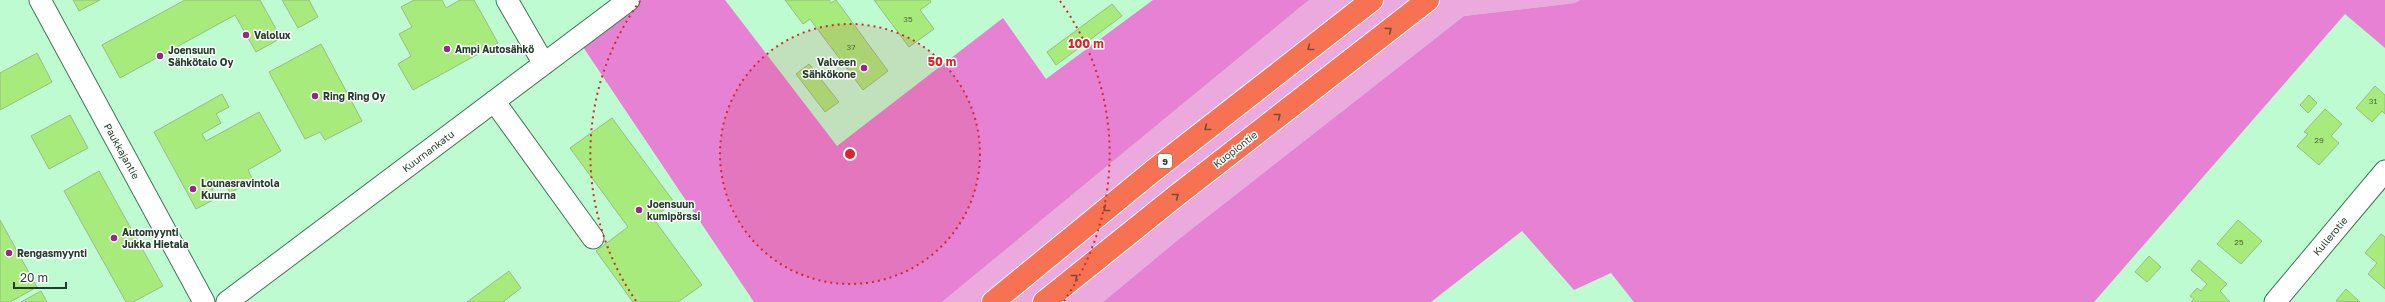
<svg xmlns="http://www.w3.org/2000/svg" width="2385" height="302" font-family="'Golos Text',sans-serif">
	<style>
		.green { fill: #eca9dd }
		.forest { fill: #e681d3 }
		.building { fill: #a7eb7c; stroke: #9abc86 }
		.lines { fill: none; stroke-linecap: round; stroke-linejoin: round }
		.minor-casing { stroke: #3e7753; stroke-width: 23 }
		.highway-casing { stroke: #fff; stroke-width: 24 }
		.minor { stroke: #fff; stroke-width: 21 }
		.highway { stroke: #f77252; stroke-width: 22 }
		.oneway { stroke: #6e503a }
		.ring { fill: none; stroke: #d62828; stroke-width: 2; stroke-dasharray: 2 4 }
		.poi-dot { fill: #972787; stroke: #fff; stroke-width: 1.5 }
		.labels { text-anchor: middle; dominant-baseline: central; stroke-width: 3; stroke-linejoin: round; paint-order: stroke }
		.number-label { font-size: 8px; fill: #466841 }
		.shield { fill: #fff; stroke: #66776c; stroke-width: 1 }
		.shield-label { font-size: 9px; font-weight: bold; fill: #253d2d }
		.poi-label { font-size: 10px; font-weight: bold; fill: #253d2d; stroke: #fff; text-anchor: start }
		.street-label { font-size: 10px; fill: #253d2d; stroke: #fff }
		.centre { fill: #d62828; stroke: #fff; stroke-width: 2 }
		.ring-label { font-size: 12px; text-anchor: middle; font-weight: bold; fill: #d62828; stroke: #fff; stroke-width: 3; stroke-linejoin: round; paint-order: stroke }
	</style>
	<rect width="100%" height="100%" fill="#befbd1"/>
	<path class="green" d="M1309 0H1580L1575 3 1464 16 1179 239 1103 302H942Z"/>
	<path class="forest" d="M631 0H725L837 146 1003 18 1046 79 1153 0H1309L942 302H754L579 41Z
		M1580 0H2385V48L2345 14 2094 302H1634L1611 273 1574 290 1522 231 1431 302H1103L1179 239 1464 16 1575 3Z"/>
	<path class="building" d="M73 0H100L79 11Z
		M185 0H260L281 38 256 52 235 15 120 78 102 45Z
		M282 0H309L318 17 298 28Z
		M414 0H442L446 8 460 0H474L498 43 413 90 398 64 411 56 399 34 412 27 401 7Z
		M785 0H829L831 3 836 0 888 71 863 90 810 19 803 24Z
		M874 0H930L931 2 920 10 934 29 909 47Z
		M1112 4 1122 16 1056 65 1047 52Z
		M321 44 362 121 325 140 320 132 305 139 269 72Z
		M37 53 52 82 0 110V73Z
		M809 64 839 102 825 112 796 74Z
		M2375 86 2385 95V114L2382 111 2372 122 2356 108Z
		M222 94 229 107 216 114 221 123 202 134 206 141 259 112 281 151 248 170 253 180 230 193 224 182 212 189 217 198 196 209 154 132Z
		M2309 95 2317 103 2308 113 2300 105Z
		M2325 109 2342 124 2331 136 2339 143 2319 165 2297 146 2308 134 2304 132Z
		M70 115 88 148 49 169 31 136Z
		M612 118 674 202 653 218 702 285 678 302H633L596 251 628 227 570 148Z
		M99 171 163 286 133 302H126L64 191Z
		M0 220 37 287 10 302H0Z
		M2238 220 2262 241 2241 264 2217 244Z
		M2381 234 2385 237V289L2368 274 2377 263 2365 253Z
		M2149 256 2161 267 2147 282 2135 272Z
		M2199 260 2227 284 2220 291 2230 302H2191L2194 299 2190 296 2197 288 2201 291 2207 284 2191 270Z
		M509 271 521 288 503 302H467Z
		M2346 289 2360 302 2336 301Z
		M41 291 47 302H21Z"/>
	<g class="lines">
		<g class="minor-casing">
			<path id="minor" d="M40 0 204 302
				M507 0 544 64
				M494 101 593 238
				M227 302 629 0
				M2275 302 2385 171"/>
		</g>
		<g class="highway-casing">
			<path id="highway" d="M993 302 1153 171 1372 0
				M1044 302 1176 196 1428 0"/>
		</g>
		<use href="#minor" class="minor"/>
		<use href="#highway" class="highway"/>
	</g>
	<defs><path id="oneway-chevron" d="M-2-3.5L2.5 0L-2 3.5" fill="none" stroke-width="1.6" stroke-linecap="round" stroke-linejoin="round"/></defs>
	<g class="oneway">
		<use href="#oneway-chevron" transform="translate(1389 30) rotate(-37)"/>
		<use href="#oneway-chevron" transform="translate(1310 48) rotate(142)"/>
		<use href="#oneway-chevron" transform="translate(1278 116) rotate(-38)"/>
		<use href="#oneway-chevron" transform="translate(1207 128) rotate(142)"/>
		<use href="#oneway-chevron" transform="translate(1176 196) rotate(-38)"/>
		<use href="#oneway-chevron" transform="translate(1106 209) rotate(141)"/>
		<use href="#oneway-chevron" transform="translate(1075 277) rotate(-39)"/>
	</g>
	<circle cx="850" cy="154" r="130" fill="#d62828" fill-opacity=".12"/>
	<g class="ring">
		<circle cx="850" cy="154" r="130"/>
		<path d="M636 301A260 260 0 0 1 640 1M1060 1A260 260 0 0 1 1064 301"/>
	</g>
	<g class="poi-dot">
		<circle cx="246" cy="35" r="4"/>
		<circle cx="447" cy="49" r="4"/>
		<circle cx="160" cy="56" r="4"/>
		<circle cx="864" cy="68" r="4"/>
		<circle cx="315" cy="96" r="4"/>
		<circle cx="193" cy="189" r="4"/>
		<circle cx="639" cy="210" r="4"/>
		<circle cx="114" cy="238" r="4"/>
		<circle cx="9" cy="253" r="4"/>
	</g>
	<g class="labels">
		<g class="number-label">
			<text x="908" y="19">35</text>
			<text x="851" y="47">37</text>
			<text x="2373" y="101">31</text>
			<text x="2319" y="140">29</text>
			<text x="2239" y="242">25</text>
		</g>
		<rect class="shield" x="1158" y="154" width="14" height="14" rx="3"/>
		<g class="shield-label">
			<text x="1165" y="161">9</text>
		</g>
		<g class="poi-label">
			<text x="254" y="35">Valolux</text>
			<text x="455" y="49">Ampi Autosähkö</text>
			<text x="168" y="50">Joensuun<tspan x="168" dy="12">Sähkötalo Oy</tspan></text>
			<text x="856" y="62" text-anchor="end">Valveen<tspan x="856" dy="12">Sähkökone</tspan></text>
			<text x="323" y="96">Ring Ring Oy</text>
			<text x="201" y="183">Lounasravintola<tspan x="201" dy="12">Kuurna</tspan></text>
			<text x="647" y="204">Joensuun<tspan x="647" dy="12">kumipörssi</tspan></text>
			<text x="122" y="232">Automyynti<tspan x="122" dy="12">Jukka Hietala</tspan></text>
			<text x="17" y="253">Rengasmyynti</text>
		</g>
		<g class="street-label">
			<text transform="translate(1235 149) rotate(-38)">Kuopiontie</text>
			<text transform="translate(122 151) rotate(61)">Paukkajantie</text>
			<text transform="translate(428 151) rotate(-37)">Kuurnankatu</text>
			<text transform="translate(2330 236) rotate(-50)">Kullerotie</text>
		</g>
	</g>
	<circle cx="850" cy="154" r="6" class="centre"/>
	<g class="ring-label">
		<text x="1086" y="48">100 m</text>
		<text x="942" y="66">50 m</text>
	</g>
	<path d="M14 282v6h52v-6" fill="none" stroke="#253d2d" stroke-width="2"/>
	<text x="20" y="282" font-size="12" fill="#253d2d" stroke="#ffffff" stroke-width="3" paint-order="stroke">20 m</text>
</svg>
